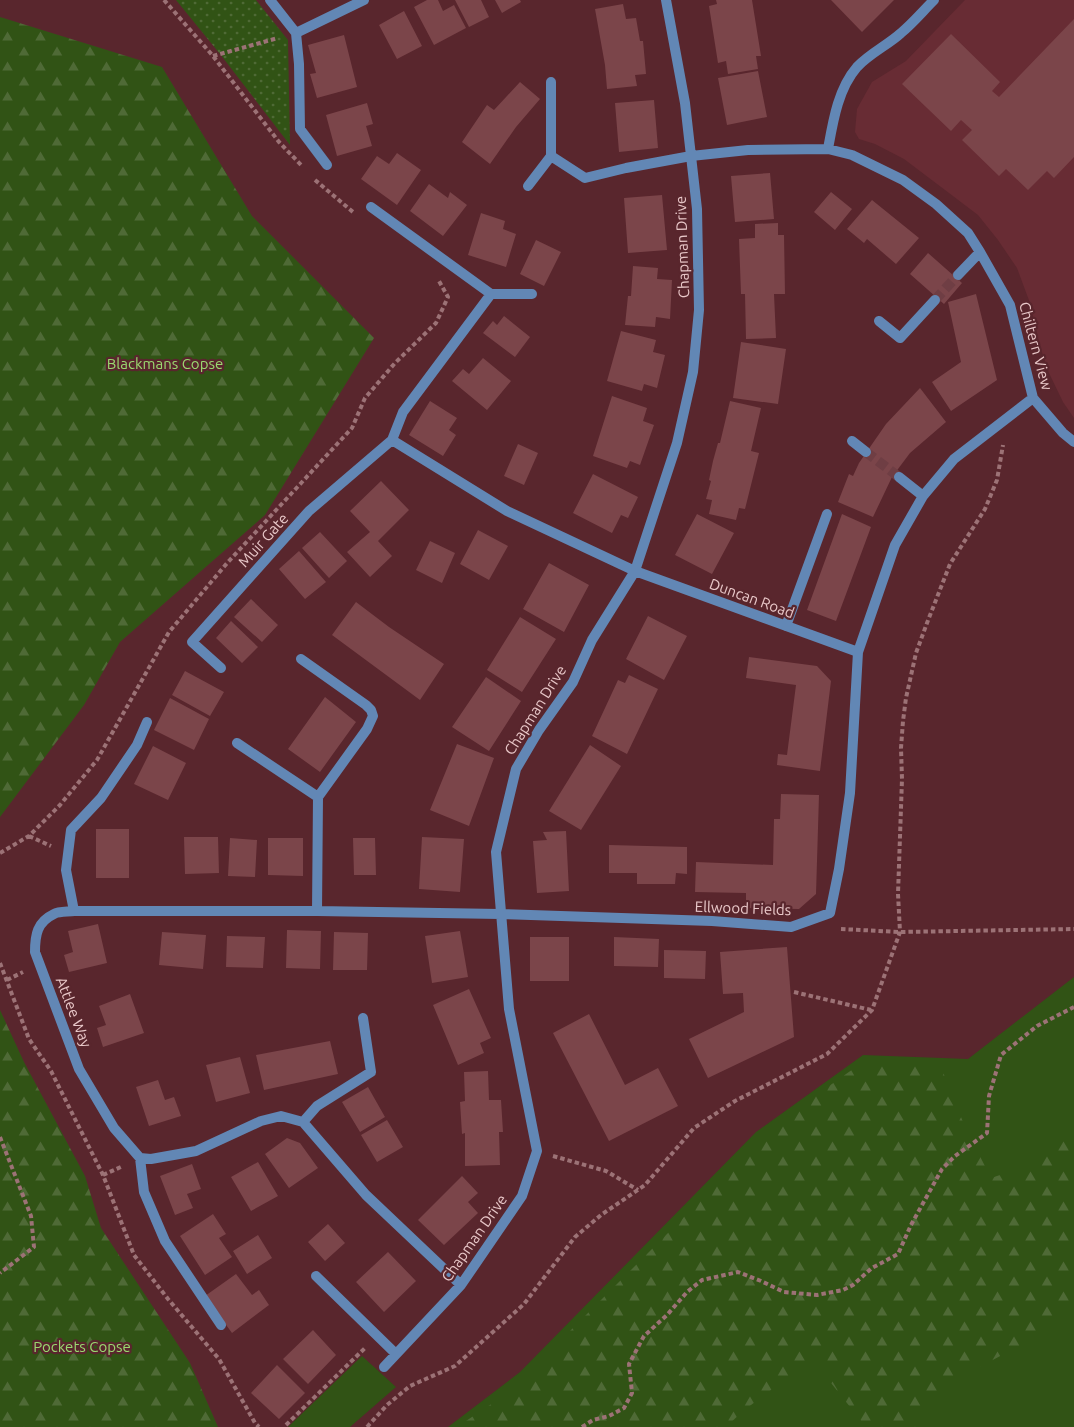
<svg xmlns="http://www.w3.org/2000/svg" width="1074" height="1427" font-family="Ubuntu,sans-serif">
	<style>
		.built { fill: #682c34 }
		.grass { fill: #315315 }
		.forest { fill: url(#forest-firs) }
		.park { fill: url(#park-dots) }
		.building { fill: #7b454a }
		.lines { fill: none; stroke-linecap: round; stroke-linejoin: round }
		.minor-tunnel { stroke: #6f3e44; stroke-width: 10; stroke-dasharray: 10 5; stroke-linecap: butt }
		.path { stroke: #9c7276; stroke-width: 4; stroke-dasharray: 4.5 3; stroke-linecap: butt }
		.minor { stroke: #6287b5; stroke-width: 10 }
		.labels { text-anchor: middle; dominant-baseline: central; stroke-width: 4.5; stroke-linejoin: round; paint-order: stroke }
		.street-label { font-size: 15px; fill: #e9c8c9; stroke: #59262d }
		.park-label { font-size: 15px; fill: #9ad970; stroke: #59262d }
	</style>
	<defs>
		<pattern id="forest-firs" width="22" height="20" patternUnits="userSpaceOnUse" patternTransform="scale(1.5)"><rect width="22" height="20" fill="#315315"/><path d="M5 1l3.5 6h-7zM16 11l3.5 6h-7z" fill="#4f6a36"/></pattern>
		<pattern id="park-dots" width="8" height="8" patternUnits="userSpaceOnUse" patternTransform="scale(1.5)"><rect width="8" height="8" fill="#315315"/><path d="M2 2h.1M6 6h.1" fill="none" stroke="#4f6a36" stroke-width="1.8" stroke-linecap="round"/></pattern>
	</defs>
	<rect width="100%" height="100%" fill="#59262d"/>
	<path class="built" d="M965 0H1074V418L1063 402 1049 373 1040 346 1030 303 1017 268 998 240 978 215 949 193 904 159 875 144 859 139 855 132 857 109 872 82 906 61Z"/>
	<path class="grass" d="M1074 977V1427H448L520 1372 756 1132 863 1055 968 1059Z
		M362 1356 396 1387 350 1427H288Z"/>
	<path class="forest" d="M0 17 162 67 252 216 374 338 265 515 120 642 84 705 0 817Z
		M0 1010 24 1062 85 1176 101 1228 190 1363 218 1427H0Z
		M863 1062 941 1067 965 1127 991 1178 1036 1163 1068 1127 1074 1126V1308L1049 1330 959 1378 922 1400 916 1427H866L812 1359 743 1411 726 1427H457L539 1372 567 1334 681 1220 760 1135Z"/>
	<path class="park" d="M176 0H256L288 40 290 145 220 54Z"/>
	<path class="building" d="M427 0H438L443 11 454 5 466 28 434 45 414 7Z
		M455 0H481L489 17 469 27Z
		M495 0H520L521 2 502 13Z
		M716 0H752L761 56H756L758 69 728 74 726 61 718 63 709 6 717 4Z
		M831 0H894L862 32Z
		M623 4 626 19 636 18 640 41H643L646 74 635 75 637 86 607 89 605 65 595 9Z
		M404 11 422 46 397 59 379 25Z
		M1074 19V157L1054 178 1047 171 1028 190 1006 169 999 176 962 140 972 130 961 120 951 131 902 84 951 34 1000 82 992 91 999 97Z
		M344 35 357 87 317 98 310 74 316 73 308 45Z
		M758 71 767 117 727 125 718 78Z
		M520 82 540 99 516 127 490 164 462 142 487 105 494 110Z
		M654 100 658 148 619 152 615 103Z
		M367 103 373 124 366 126 372 146 337 156 326 115Z
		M397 153 421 170 397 205 361 179 377 156 389 164Z
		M770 173 774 219 735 222 731 176Z
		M429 184 448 198 450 192 467 205 443 236 410 211Z
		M831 192 852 209 835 230 814 212Z
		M662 195 667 250 628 253 624 198Z
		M872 200 919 238 896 264 867 239 864 243 847 229Z
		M481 213 505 221 503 229 516 234 506 267 468 255Z
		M778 223V235H784L785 294H774L776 338 746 339 745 294H741L739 239 755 238V224Z
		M536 240 561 252 544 286 520 274Z
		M928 253 962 283 944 304 910 274Z
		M633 266 658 268 657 279 672 280 670 319 656 317 655 327 625 325 628 296H631Z
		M976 294 997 380 951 411 932 382 961 362 948 302Z
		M504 316 530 337 515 357 483 333 493 321 497 325Z
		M621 331 656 340 653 352 665 355 657 388 644 384 642 391 607 381Z
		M741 342 786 349 778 404 733 398Z
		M483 358 511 381 487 410 452 381 463 369 469 374Z
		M920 388 946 422 910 453 892 477 873 517 838 502 849 474 853 476 859 463 886 424Z
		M612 396 647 408 643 421 654 425 640 465 630 461 627 468 593 456Z
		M430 401 457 418 449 430 456 435 443 456 409 435Z
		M730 401 761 408 751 451 759 453 745 509 739 508 736 520 709 514 712 500 706 499 711 481 709 480 713 461 718 443H720Z
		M518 444 538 453 524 485 504 476Z
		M593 474 638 497 628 518 621 515 612 533 573 513Z
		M381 481 409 510 378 541 392 556 370 577 347 552 370 532 350 511Z
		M697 514 734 533 712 574 675 555Z
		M842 514 871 527 836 621 807 610Z
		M478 530 508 546 489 580 460 564Z
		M320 532 347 561 329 578 302 548Z
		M430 541 455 553 442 583 416 570Z
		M299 551 326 582 305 599 279 569Z
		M549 563 589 585 564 632 523 609Z
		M251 599 278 625 262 642 234 617Z
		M356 602 389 627 444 664 420 700 332 635Z
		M648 616 687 636 664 680 626 659Z
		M520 617 556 639 522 692 487 670Z
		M231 621 258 647 242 663 216 638Z
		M749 657 817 666 831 681 820 771 777 765 778 754 787 755 796 685 746 678Z
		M185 671 224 692 210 716 172 695Z
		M629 675 658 689 627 754 592 736 618 680 625 683Z
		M486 677 521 701 489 751 452 727Z
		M325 697 356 722 320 772 288 749Z
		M170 698 209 719 194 750 154 730Z
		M457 744 494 758 469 826 430 810Z
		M590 745 621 766 581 830 549 811Z
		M153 746 186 763 168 800 134 784Z
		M781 794 819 795 816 894 799 909 746 908V893L695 892 696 862 773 865 774 819H780Z
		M96 829H129V878H96Z
		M566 831 569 891 537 893 533 841 547 840 543 832Z
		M184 837H218L219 873 185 874Z
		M422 837 464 839 460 892 419 889Z
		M230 838 257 840 255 877 228 876Z
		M268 838H303V876L268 875Z
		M353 838H375L376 875H354Z
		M609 845 687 847V874L676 873 675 884H637V873H609Z
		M98 924 107 963 69 972 64 955 73 952 68 931Z
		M287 930 321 931 320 969 286 968Z
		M460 931 468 977 432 983 425 936Z
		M162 932 206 935 203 969 159 965Z
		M334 932 368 933 367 970H333Z
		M227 936 265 937 263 968 226 967Z
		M530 937H569V981H530Z
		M614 937 659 939 658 967 614 966Z
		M787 947 794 1037 708 1078 689 1039 744 1012 743 993 723 994 720 952Z
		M664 950 706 951 705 979 664 978Z
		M469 989 491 1038 480 1043 484 1053 458 1065 433 1005Z
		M130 994 144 1033 103 1047 97 1028 106 1025 99 1006Z
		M589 1014 625 1085 658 1068 678 1106 609 1141 553 1033Z
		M330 1041 338 1074 264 1090 256 1055Z
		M240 1057 250 1093 216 1102 206 1065Z
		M488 1071 489 1100H501L503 1132H499L500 1165 465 1166V1133L462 1134 460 1102 465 1101 464 1072Z
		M158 1080 165 1100 174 1097 181 1116 149 1126 136 1087Z
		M368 1087 385 1117 360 1132 342 1102Z
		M387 1120 403 1147 377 1162 361 1135Z
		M287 1138 300 1143 318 1168 289 1188 265 1154Z
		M258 1162 278 1196 251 1211 231 1177Z
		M192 1164 201 1189 187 1194 193 1208 175 1215 160 1176Z
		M462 1176 478 1193 468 1202 478 1213 444 1245 418 1220Z
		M213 1214 226 1234 219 1238 232 1257 205 1275 180 1236Z
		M328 1224 345 1243 325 1261 308 1242Z
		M258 1235 272 1258 247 1274 233 1251Z
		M388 1252 416 1281 384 1312 356 1282Z
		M236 1274 252 1295 259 1290 269 1305 232 1333 205 1296Z
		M313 1330 336 1355 308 1384 283 1359Z
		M277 1365 305 1393 279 1419 251 1393Z"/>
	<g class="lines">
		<path class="minor-tunnel" d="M935 300 958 275
			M866 452 899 477"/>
		<path class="path" d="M164 0 213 56 279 142 302 166
			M213 56 278 38
			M315 180 353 212
			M29 836 51 846
			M0 853 29 836 60 805 97 760 169 632 228 562 352 428 365 398 395 363 436 323 448 297 439 281
			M841 929 900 932 1074 929
			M0 963 29 1039 51 1071 103 1175 134 1255 168 1299 219 1359 255 1423 259 1427
			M7 980 23 972
			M794 992 871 1010
			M0 1137 31 1216 34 1247 0 1273
			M553 1156 606 1171 638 1190
			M103 1175 123 1166
			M286 1425 365 1348
			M367 1427 387 1405 410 1386 455 1366 524 1304 575 1237 601 1215 645 1185 694 1128 735 1101 827 1054 872 1010 900 932 898 894 902 779 901 748 903 721 906 698 916 653 927 623 950 564 985 509 997 480 1003 445
			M582 1427 593 1420 609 1416 624 1408 632 1393 629 1364 644 1336 667 1315 687 1292 702 1280 738 1272 761 1281 784 1292 817 1295 843 1290 853 1285 872 1268 898 1254 911 1225 942 1169 955 1156 987 1133 989 1096 1001 1055 1037 1026 1074 1007"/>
		<path class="minor" d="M270 0 296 33 299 64 300 129 327 165
			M296 33 364 0
			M828 149C833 121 838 89 857 67 870 53 888 45 901 33 913 23 923 11 934 0
			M551 156 585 178 626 168 691 156 748 150 828 149 852 155 903 180 936 204 968 233 980 252 1010 305 1033 398 1063 433 1074 442
			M528 186 551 156V82
			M371 207 491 294H532
			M958 275 980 252
			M879 321 900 338 935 300
			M392 440 507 511 635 571 858 652
			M852 441 866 452
			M899 477 923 496
			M786 626 827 514
			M301 659 366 705 371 710 373 716 367 729 318 797
			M221 668 192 642 309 511 392 440 403 412 491 294
			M237 743 318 797 317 911
			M74 911 66 870 71 830 101 798 137 745 147 722
			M303 1122 317 1106 371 1072 363 1018
			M140 1158 144 1192 165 1241 221 1325
			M316 1276 396 1354
			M461 1285 366 1195 303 1122 281 1116 261 1121 196 1151 151 1159 140 1158 114 1128 79 1069 35 952C35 935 37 922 54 914 59 911 68 912 74 911H317L500 914 712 921 791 927 830 913 839 869 850 793 858 652 895 545 923 496 954 459 1033 398
			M384 1367 461 1285 522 1196 537 1151 509 1009 496 852 516 769 539 730 573 682 592 640 635 571 677 443 693 372 699 310 697 209 685 103 666 0"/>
	</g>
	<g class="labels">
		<g class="street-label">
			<text transform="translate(682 247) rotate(-92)">Chapman Drive</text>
			<text transform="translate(1036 346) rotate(75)">Chiltern View</text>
			<text transform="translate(263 540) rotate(-48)">Muir Gate</text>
			<text transform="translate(752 598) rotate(20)">Duncan Road</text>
			<text transform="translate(535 710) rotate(-58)">Chapman Drive</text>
			<text transform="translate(743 908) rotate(2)">Ellwood Fields</text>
			<text transform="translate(74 1012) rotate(69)">Attlee Way</text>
			<text transform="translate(474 1238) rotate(-55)">Chapman Drive</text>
		</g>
		<g class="park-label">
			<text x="165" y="363">Blackmans Copse</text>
			<text x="82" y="1346">Pockets Copse</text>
		</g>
	</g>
</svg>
